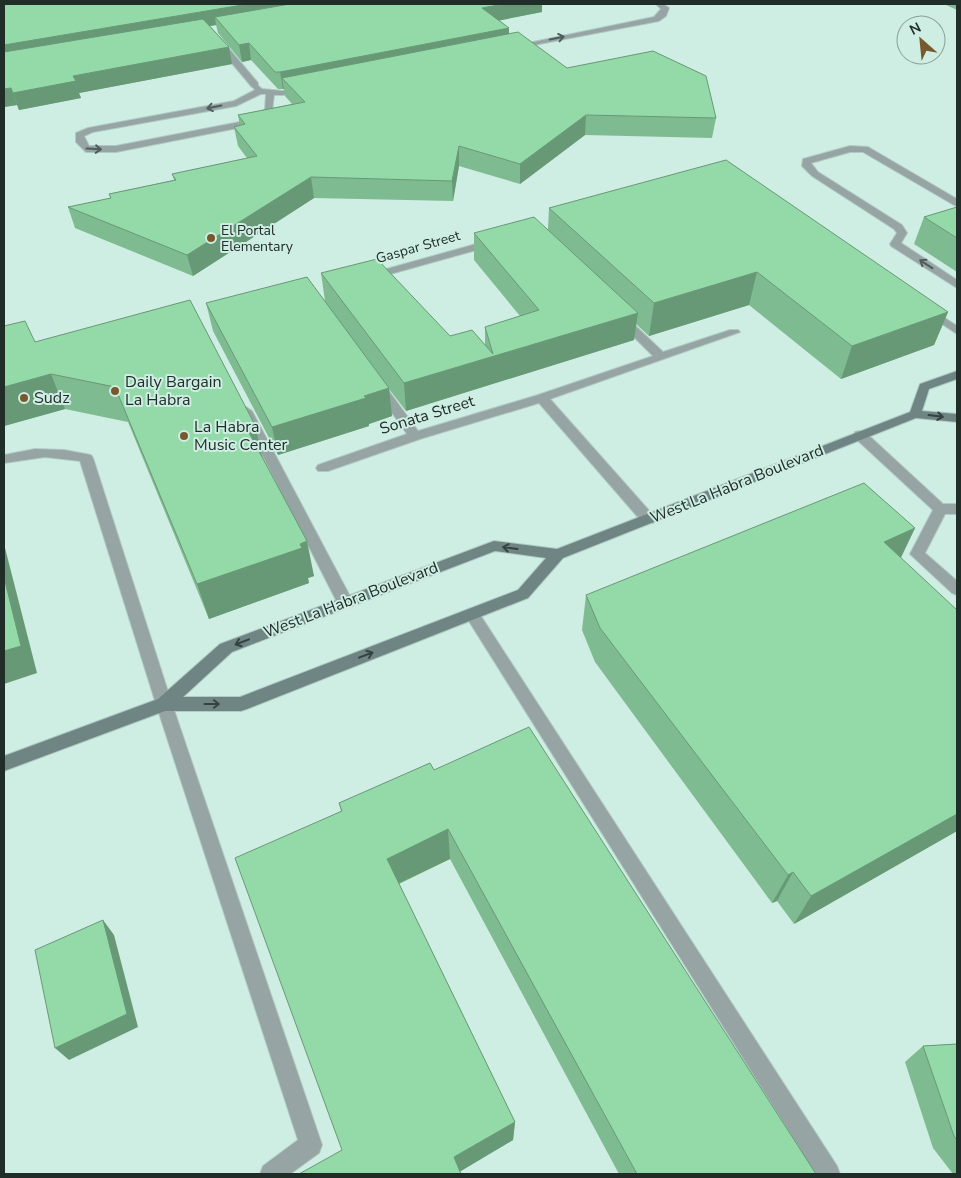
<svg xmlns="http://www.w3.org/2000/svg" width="961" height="1178" font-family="'Nunito Sans',sans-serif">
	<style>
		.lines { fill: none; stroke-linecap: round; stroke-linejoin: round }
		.lane-casing { stroke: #afcac2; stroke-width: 2 }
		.street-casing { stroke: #afcac2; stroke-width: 2 }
		.secondary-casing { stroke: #afcac2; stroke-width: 2 }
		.lane { fill: #96a4a3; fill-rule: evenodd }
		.street { fill: #96a4a3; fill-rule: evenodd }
		.secondary { fill: #6f8584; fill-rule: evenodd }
		.wall { fill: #7fbb90 }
		.shaded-wall { fill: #689976 }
		.building { fill: #94daa8; stroke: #689976 }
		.oneway { stroke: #505d5a }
		.oneway2 { stroke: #344340 }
		.poi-dot { fill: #78582e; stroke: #ceede3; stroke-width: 2 }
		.labels { text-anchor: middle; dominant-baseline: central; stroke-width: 4; stroke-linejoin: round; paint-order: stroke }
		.far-poi-label { font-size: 14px; fill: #212d29; stroke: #ceede3; text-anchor: start }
		.far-street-label { font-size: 14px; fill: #212d29; stroke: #ceede3 }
		.poi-label { font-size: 16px; fill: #212d29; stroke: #ceede3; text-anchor: start }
		.street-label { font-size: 16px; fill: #212d29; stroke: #ceede3 }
	</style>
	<rect width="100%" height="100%" fill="#ceede3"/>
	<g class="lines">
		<g class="lane-casing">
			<path id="lane" d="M656 4H663L669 8 666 16 659 21 513 49 509 47 654 17 661 9Z
				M255 83 262 89 283 91 304 87 308 89 283 95H274L272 112 253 125 116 152H86L76 142V133L88 128 234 101 255 90 251 85ZM261 94H266L265 109 250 120 116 146H89L84 136 93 132 236 106Z
				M850 146 868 147 957 199V206L954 205 863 152H850L811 163 818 172 902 225 907 233 901 243 957 280V288L891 246 890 244 897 233 894 229 812 176 802 166 803 159Z
				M928 307 957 326V334L924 312 922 310Z
				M246 407 252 411 353 602 350 606H340L337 602 240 411Z
				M860 431 865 432 943 504H957V514H945L925 553 957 581V595L952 593 910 554 933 510 855 438 854 435 855 432Z
				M35 449 64 450 91 455 93 458 172 704 322 1145 319 1153 290 1174H260L263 1166 298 1140 156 704 80 461 45 457 4 463V455Z
				M472 608 477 610 837 1166 840 1174H816L467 618 464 614 467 610Z"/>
		</g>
		<g class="street-casing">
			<path id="street" d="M214 38H220L258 83V87H252L214 42Z
				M494 239 499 242 498 244 369 280 364 277 365 275Z
				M621 315 625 316 663 352 730 330H738L740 332 550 399 653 515 655 519 653 523H643L539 403 420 439 328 471H318L316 468 318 465 407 434 373 386 375 383H383L418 431 538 395 653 356 617 320V316Z"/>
		</g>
		<g class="secondary-casing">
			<path id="secondary" d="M957 371V379L929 389 922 411 957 414V422L916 418 563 558 528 598 247 709 241 711H165L4 771V756L158 699 220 644 494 541 557 549 910 412 920 384ZM495 551 546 558 518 590 240 697H183L232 652Z"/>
		</g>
		<use href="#lane" class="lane"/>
		<use href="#street" class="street"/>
		<use href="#secondary" class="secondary"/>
	</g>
	<path class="wall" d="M4 4 542 12 499 20 509 28V34L567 68 716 118 712 138 585 135 520 184 459 166 453 201 314 198 193 276 75 228 68 207 111 198 109 194 174 180 172 174 247 158 238 146 234 127 240 126 238 115 292 104 285 96 284 89H278L251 60 242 62 218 33 216 25 210 26 229 47 232 64 79 93 81 98 19 110 17 105 4 107Z
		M944 4H957V10Z
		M957 207V272L914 244 924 217Z
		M549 208 948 312 934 345 841 379 749 305 649 336 636 324 634 340 406 411 389 389 392 416 369 424V426L278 455 213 331 206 303 325 301 321 273 450 336 485 344V327L520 316 474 260V233L548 229Z
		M4 326 262 458 314 576 308 578 309 583 209 619 128 422 65 409 4 426Z
		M915 528 901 558 957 831 794 924 777 901 772 903 595 662 582 630 586 595Z
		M434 770 816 1174H619L450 859 399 884 515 1122 513 1140 460 1171 342 1150 341 811 339 803Z
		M957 1044V1174H953L933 1148 905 1062 923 1046Z"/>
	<path class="shaded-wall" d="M248 4H340L215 17 216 25 4 62V45Z
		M504 4H542V12L482 24V8Z
		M509 28V44L282 78 284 89H283L280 72Z
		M249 43 251 60 242 62 239 45Z
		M229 47 232 64 79 93 81 98 19 110 13 93 73 76Z
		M11 88 17 105 4 107V89Z
		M586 115 585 135 520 184V164Z
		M459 146V166L453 201 452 181Z
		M311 177 314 198 193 276 187 255Z
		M757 272 749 305 649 336 654 303Z
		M948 312 934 345 841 379 852 346Z
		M638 313 634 340 406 411 404 383Z
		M51 374 65 409 4 426V387Z
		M389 388 392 416 369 424V426L278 455 272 427Z
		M255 425 263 460 246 427Z
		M915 528 898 563 884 542Z
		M307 541 314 576 308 578 309 583 209 619 197 584Z
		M4 544 37 673 4 684Z
		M957 814V831L794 924 811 896Z
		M448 829 450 859 391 887 387 859Z
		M793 872 777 901 772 903 788 875Z
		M103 920 114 935 138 1027 69 1060 55 1048Z
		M515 1122 513 1140 456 1174 454 1157Z"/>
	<path class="building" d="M4 4H248L4 45Z
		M290 4H504L482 8 509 28 280 72H275L249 43 239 45 215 17Z
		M203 19 229 47 73 76 76 81 13 93 11 88 4 89V52Z
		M518 32 567 68 653 51 706 76 716 118 586 115 520 164 459 146 452 181 311 177 187 255 68 207 111 198 109 194 176 180 172 174 257 156 234 127 245 124 238 115 305 102 282 78Z
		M726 160 948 312 852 346 757 272 654 303 549 208Z
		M957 207V238L924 217Z
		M534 217 638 313 404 383 321 273 377 259 450 336 472 330 493 354 485 327 539 310 474 233Z
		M307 277 389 388 364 396 366 398 272 427 206 303Z
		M190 300 255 425 246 427 307 541 300 544 302 548 197 584 115 387 51 374 4 387V326L25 321 35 342Z
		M864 483 915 528 884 542 957 610V814L811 896 793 872 788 875 600 628 586 595Z
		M4 577 21 646 4 651Z
		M529 727 816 1174H637L448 829 387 859 515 1122 454 1157 461 1174H299L342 1150 235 858 342 811 339 803 430 763 434 770Z
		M103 920 127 1014 55 1048 35 950Z
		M957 1044V1140L954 1136 923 1046Z"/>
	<defs><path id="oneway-shaft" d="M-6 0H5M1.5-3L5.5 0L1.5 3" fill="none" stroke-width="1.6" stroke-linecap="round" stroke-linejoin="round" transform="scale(1.25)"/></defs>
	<g class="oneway">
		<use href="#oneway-shaft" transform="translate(557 38) rotate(-11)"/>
		<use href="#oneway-shaft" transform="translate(214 107) rotate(169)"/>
		<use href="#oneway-shaft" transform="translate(94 149) rotate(3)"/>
		<use href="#oneway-shaft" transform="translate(926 264) rotate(-147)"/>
	</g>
	<g class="oneway2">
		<use href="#oneway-shaft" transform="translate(936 416) rotate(7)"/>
		<use href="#oneway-shaft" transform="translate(510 548) rotate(-172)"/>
		<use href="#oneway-shaft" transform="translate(242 642) rotate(159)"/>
		<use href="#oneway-shaft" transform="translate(366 655) rotate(-21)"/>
		<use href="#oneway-shaft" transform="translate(212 704)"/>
	</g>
	<g class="poi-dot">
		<circle cx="211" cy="238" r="5"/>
		<circle cx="115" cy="391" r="5"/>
		<circle cx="24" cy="398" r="5"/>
		<circle cx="184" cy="436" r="5"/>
	</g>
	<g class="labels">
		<g class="far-poi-label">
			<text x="221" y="230">El Portal<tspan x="221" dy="16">Elementary</tspan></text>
		</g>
		<g class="far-street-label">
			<text transform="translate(418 247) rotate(-16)">Gaspar Street</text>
		</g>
		<g class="poi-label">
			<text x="125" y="382">Daily Bargain<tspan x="125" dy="18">La Habra</tspan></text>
			<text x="34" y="398">Sudz</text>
			<text x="194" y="427">La Habra<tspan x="194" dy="18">Music Center</tspan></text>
		</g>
		<g class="street-label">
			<text transform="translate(427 415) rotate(-17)">Sonata Street</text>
			<text transform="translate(737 484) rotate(-22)">West La Habra Boulevard</text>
			<text transform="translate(351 600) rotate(-21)">West La Habra Boulevard</text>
		</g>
	</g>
	<rect width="961" height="1178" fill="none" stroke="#212d29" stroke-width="10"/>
	<g transform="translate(921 40) rotate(333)"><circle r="24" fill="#ceede3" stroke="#89a099"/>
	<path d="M0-4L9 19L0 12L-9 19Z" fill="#78582e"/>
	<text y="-8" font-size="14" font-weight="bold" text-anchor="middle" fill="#212d29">N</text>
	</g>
</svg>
